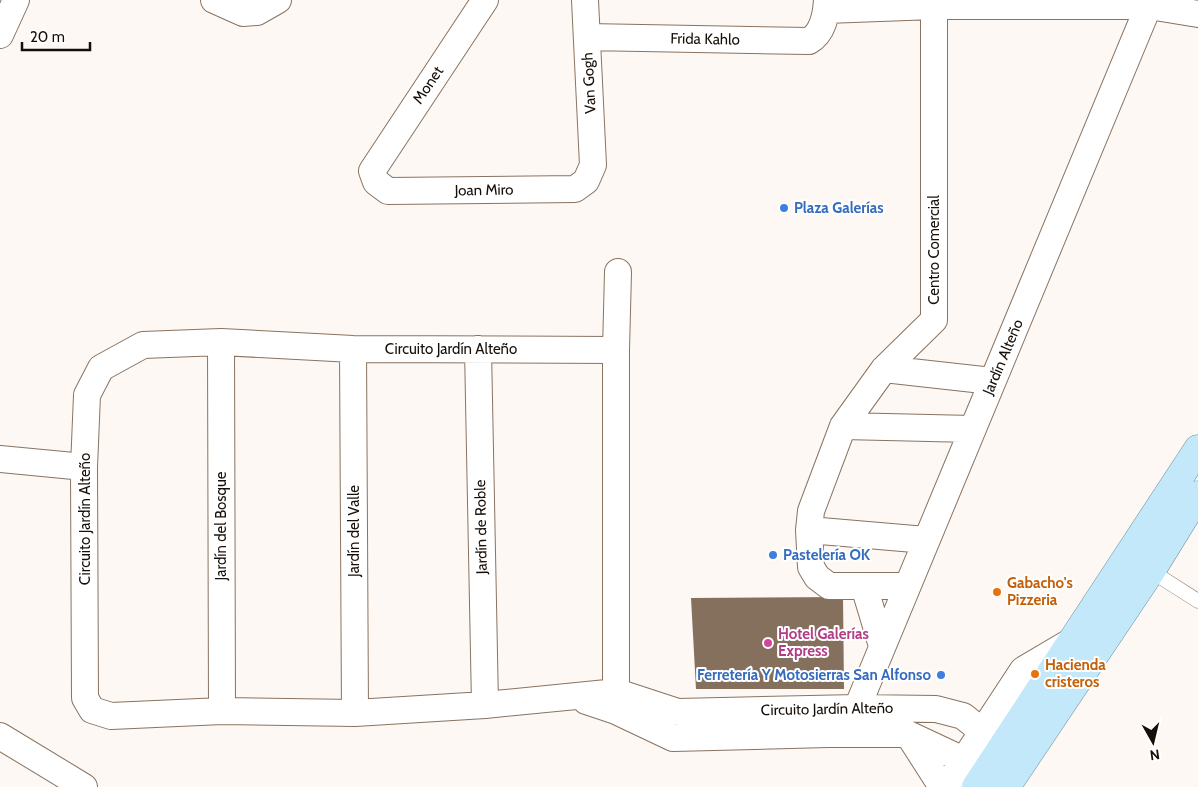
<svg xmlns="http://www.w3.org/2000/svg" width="1198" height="787" font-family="Cabin,sans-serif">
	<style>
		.building { fill: #85705e }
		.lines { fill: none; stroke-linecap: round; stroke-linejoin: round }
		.service-casing { stroke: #887361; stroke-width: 15 }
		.minor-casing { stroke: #887361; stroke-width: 28 }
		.primary-casing { stroke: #6c91a2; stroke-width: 29 }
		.service { stroke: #fff; stroke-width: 14 }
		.minor { stroke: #fff; stroke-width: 26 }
		.primary { stroke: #c2e8f9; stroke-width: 28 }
		.shop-dot { fill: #3f7fe0; stroke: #fff; stroke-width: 2 }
		.food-dot { fill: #e8710a; stroke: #fff; stroke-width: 2 }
		.hotel-dot { fill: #d1479c; stroke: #fff; stroke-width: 2 }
		.labels { text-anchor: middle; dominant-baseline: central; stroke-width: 4; stroke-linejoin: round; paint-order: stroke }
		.street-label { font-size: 15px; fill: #160e07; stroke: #fff }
		.shop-label { font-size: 15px; font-weight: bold; fill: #366cbe; stroke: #fff; text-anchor: start }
		.food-label { font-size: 15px; font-weight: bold; fill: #c56008; stroke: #fff; text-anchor: start }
		.hotel-label { font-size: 15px; font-weight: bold; fill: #b23c85; stroke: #fff; text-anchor: start }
	</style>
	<rect width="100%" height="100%" fill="#fdf8f4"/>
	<path class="building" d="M843 597 844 689H696L691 598Z"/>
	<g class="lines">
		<g class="service-casing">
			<path id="service" d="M1151 571 1198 601"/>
		</g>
		<g class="minor-casing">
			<path id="minor" d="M214 0 243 13 257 12 278 0
				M485 0 372 171 376 182 388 191 575 189 586 181 593 165 585 0
				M826 10 934 6H1149L1198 14
				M0 35 16 0
				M587 37 809 41C823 33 826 16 827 0
				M221 342 222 711
				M353 349 355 713
				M478 349 485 705
				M616 350 353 349 221 342 143 345 101 368 87 395 84 467 85 698 92 710 111 716 222 711 355 713 485 705 617 692 678 712 857 708 936 709 963 716 1018 760
				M884 369 992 381
				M843 426 972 429
				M0 459 84 467
				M809 530 926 540
				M864 586 882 646
				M907 586H829L817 577 811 567 809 530 811 511 843 426 884 369 934 320V0
				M586 701 616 711 673 738 828 734H908L987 771 1006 782
				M857 708 1151 0
				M616 710V350L618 272
				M908 734 942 787
				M0 736 84 787
				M946 787 1023 670 1072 641"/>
		</g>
		<g class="primary-casing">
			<path id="primary" d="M976 787 1198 449
				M1006 787 1151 571 1198 495"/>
		</g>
		<use href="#service" class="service"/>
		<use href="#minor" class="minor"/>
		<use href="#primary" class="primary"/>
	</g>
	<g class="shop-dot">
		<circle cx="784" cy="208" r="5"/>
		<circle cx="773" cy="555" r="5"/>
		<circle cx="941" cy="675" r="5"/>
	</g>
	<g class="food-dot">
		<circle cx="997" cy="592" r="5"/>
		<circle cx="1035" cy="674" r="5"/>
	</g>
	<circle class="hotel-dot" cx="768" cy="643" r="5"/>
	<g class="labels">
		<g class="street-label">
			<text transform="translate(705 39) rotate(1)">Frida Kahlo</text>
			<text transform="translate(589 83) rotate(-93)">Van Gogh</text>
			<text transform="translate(428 85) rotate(-56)">Monet</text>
			<text transform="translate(484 190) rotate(-1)">Joan Miro</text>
			<text transform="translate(934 250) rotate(-90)">Centro Comercial</text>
			<text x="451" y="349">Circuito Jardín Alteño</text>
			<text transform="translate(1003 357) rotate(-67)">Jardín Alteño</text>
			<text transform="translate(85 519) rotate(-90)">Circuito Jardín Alteño</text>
			<text transform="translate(221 526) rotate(-90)">Jardín del Bosque</text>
			<text transform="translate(481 527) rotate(-91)">Jardín de Roble</text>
			<text transform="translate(354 531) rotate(-90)">Jardín del Valle</text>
			<text transform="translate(827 709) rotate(-1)">Circuito Jardín Alteño</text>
		</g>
		<g class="shop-label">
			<text x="794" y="208">Plaza Galerías</text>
			<text x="783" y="555">Pastelería OK</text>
			<text x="931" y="675" text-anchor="end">Ferretería Y Motosierras San Alfonso</text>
		</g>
		<g class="food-label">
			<text x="1007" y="583">Gabacho's<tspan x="1007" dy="17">Pizzeria</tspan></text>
			<text x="1045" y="665">Hacienda<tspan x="1045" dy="17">cristeros</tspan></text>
		</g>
		<g class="hotel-label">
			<text x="778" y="634">Hotel Galerías<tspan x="778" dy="17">Express</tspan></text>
		</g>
	</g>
	<g transform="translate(1153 742) rotate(172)" stroke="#ffffff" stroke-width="4" paint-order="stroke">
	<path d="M0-4L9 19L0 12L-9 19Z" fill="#160e07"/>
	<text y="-8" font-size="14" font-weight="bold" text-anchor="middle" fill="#160e07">N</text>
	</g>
	<path d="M22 42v8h68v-8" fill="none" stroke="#160e07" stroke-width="2.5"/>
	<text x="30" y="42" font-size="15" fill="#160e07" stroke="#ffffff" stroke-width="4" paint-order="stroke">20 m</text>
</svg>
